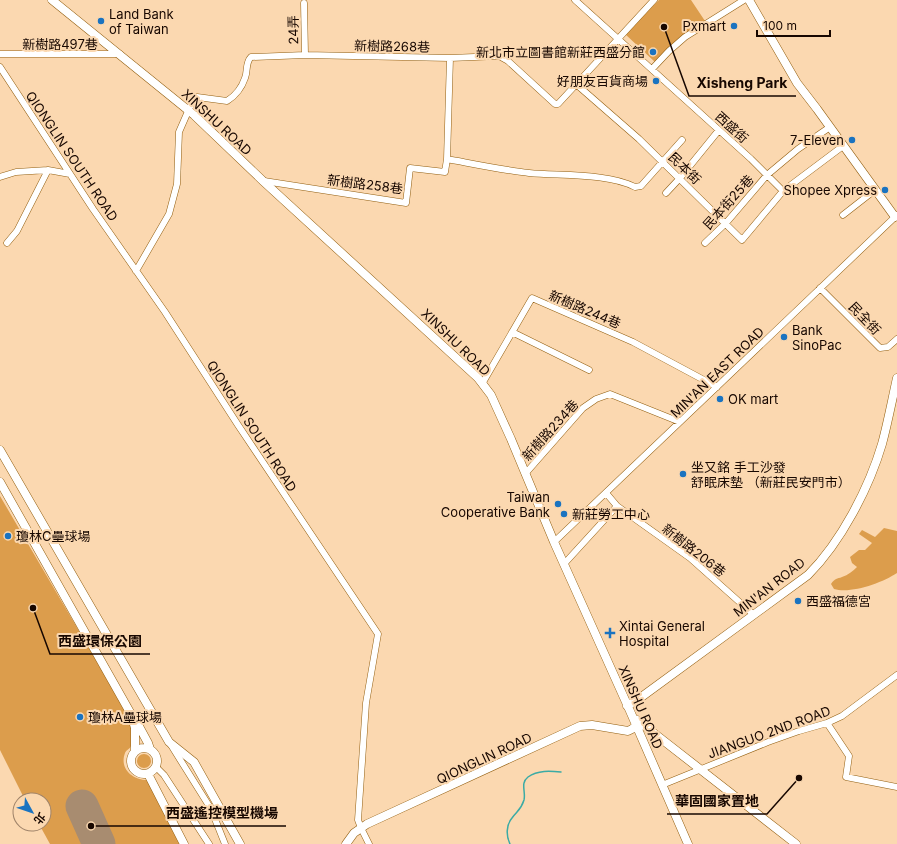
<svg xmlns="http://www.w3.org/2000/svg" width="897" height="844" font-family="Inter,'Noto Sans TC',sans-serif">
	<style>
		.green { fill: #dc9d4c }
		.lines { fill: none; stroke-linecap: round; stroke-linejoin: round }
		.stream { stroke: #3baba5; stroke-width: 1.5 }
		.runway { stroke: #a88c70; stroke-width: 33 }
		.street-casing { stroke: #935f10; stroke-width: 7 }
		.secondary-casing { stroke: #935f10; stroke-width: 9 }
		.street { stroke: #fff; stroke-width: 6 }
		.secondary { stroke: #fff; stroke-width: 8 }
		.poi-dot { fill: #1a73c0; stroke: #fbd8b0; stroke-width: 1.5 }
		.labels { text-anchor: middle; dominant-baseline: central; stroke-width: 4; stroke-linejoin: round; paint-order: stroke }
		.poi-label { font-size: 13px; fill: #170700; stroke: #fbd8b0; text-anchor: start }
		.street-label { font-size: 13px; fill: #170700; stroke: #fbd8b0 }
		.leader { fill: none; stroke: #170700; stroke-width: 1.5 }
		.callout-dot { fill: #170700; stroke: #fbd8b0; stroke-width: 1.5 }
		.callout-label { font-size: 14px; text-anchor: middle; font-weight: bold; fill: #170700; stroke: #fbd8b0; stroke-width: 4; stroke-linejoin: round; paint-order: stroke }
	</style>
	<rect width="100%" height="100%" fill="#fbd8b0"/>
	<path class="green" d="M659 0H691L705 21 680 38 655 62 625 34Z
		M0 496 131 720C131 726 133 742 131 746 130 749 126 750 125 753 119 769 133 780 147 780L180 844H50L39 824H44V800H25L0 750Z
		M884 528 897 531V573C882 583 851 594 834 589L831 584C835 578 837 579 842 577 848 575 853 571 857 567L852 563 850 557 859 550H865L872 543 859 534 862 530 875 537Z
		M137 761a7 7 0 1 1 14 0a7 7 0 1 1-14 0Z"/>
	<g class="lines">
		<path class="stream" d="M510 844C506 836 506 825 512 818 517 811 521 810 524 800 526 792 520 783 528 777 538 770 550 771 561 772"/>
		<path class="runway" d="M82 806 99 844"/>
		<g class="street-casing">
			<path id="street" d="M575 0 751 159 783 191
				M304 3 305 55
				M0 54H120
				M450 58 499 56 508 61 555 104H558L654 0
				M0 67 93 209 165 312 238 425 378 634 366 703 358 820 361 828 369 844
				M652 69 669 51 685 37 744 0
				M576 84 639 139 742 240 783 191 843 146
				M0 177 16 172 48 170 70 174
				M264 181 406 203 410 168 445 172 447 159
				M666 193 680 178 719 130
				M843 215 875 190
				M7 243 17 231 48 170
				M705 243 726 223 767 175 798 149 830 127
				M136 271 169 214 177 184 179 132 193 100 197 97 227 101C235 96 242 87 245 78 248 71 245 63 251 57L305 55 450 58 447 159C474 164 502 170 529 173 560 176 608 173 635 187L641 186 682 140
				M820 288 880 348 888 347 897 339
				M512 332 589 370
				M482 384 532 298 633 342 717 387
				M525 474 583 408 596 399 610 394 680 422
				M606 493 617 506 690 558 754 615
				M554 542 895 217
				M564 564 617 506
				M827 723 849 756 846 777 897 787
				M171 745 211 809 225 844
				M156 767 164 775 209 844
				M662 785 768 742 799 731 827 723 842 716 897 675"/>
		</g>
		<g class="secondary-casing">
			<path id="secondary" d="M52 0 194 115 263 181 478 378 491 395 511 439 554 542 630 711 688 844
				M749 0 797 83 817 109 895 217 897 216
				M0 450 169 742 194 762 240 844
				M0 482 131 714 135 728V751
				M627 706 640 698 808 575C841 542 869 488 882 444 888 422 892 400 897 378
				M135 719 148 743 150 749
				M637 720 796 844
				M131 761a13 13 0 1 1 26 0a13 13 0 1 1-26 0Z
				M148 774 184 844
				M346 844 354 833 367 824 580 726 592 725 628 731 632 729 640 723"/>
		</g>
		<use href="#street" class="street"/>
		<use href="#secondary" class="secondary"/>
	</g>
	<g class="poi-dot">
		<circle cx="101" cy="21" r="4"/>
		<circle cx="734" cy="26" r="4"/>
		<circle cx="653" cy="52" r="4"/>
		<circle cx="656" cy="81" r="4"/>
		<circle cx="852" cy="140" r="4"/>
		<circle cx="885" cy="190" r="4"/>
		<circle cx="784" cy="337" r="4"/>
		<circle cx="720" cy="399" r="4"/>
		<circle cx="683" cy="474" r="4"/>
		<circle cx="558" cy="504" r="4"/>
		<circle cx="564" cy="514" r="4"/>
		<circle cx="8" cy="536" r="4"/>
		<circle cx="798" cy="601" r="4"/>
		<path d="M608 627h4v4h4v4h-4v4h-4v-4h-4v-4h4z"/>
		<circle cx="80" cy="717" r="4"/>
	</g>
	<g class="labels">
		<g class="poi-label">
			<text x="109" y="14">Land Bank<tspan x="109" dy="15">of Taiwan</tspan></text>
			<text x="726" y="26" text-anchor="end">Pxmart</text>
			<text x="645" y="52" text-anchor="end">新北市立圖書館新莊西盛分館</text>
			<text x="648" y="81" text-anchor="end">好朋友百貨商場</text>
			<text x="844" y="140" text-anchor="end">7-Eleven</text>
			<text x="877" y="190" text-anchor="end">Shopee Xpress</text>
			<text x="792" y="330">Bank<tspan x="792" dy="15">SinoPac</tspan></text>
			<text x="728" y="399">OK mart</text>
			<text x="691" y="467">坐又銘 手工沙發<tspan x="691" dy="15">舒眠床墊 （新莊民安門市）</tspan></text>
			<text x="550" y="497" text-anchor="end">Taiwan<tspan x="550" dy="15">Cooperative Bank</tspan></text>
			<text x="572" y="514">新莊勞工中心</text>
			<text x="16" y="536">瓊林C壘球場</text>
			<text x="806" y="601">西盛福德宮</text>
			<text x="619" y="626">Xintai General<tspan x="619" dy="15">Hospital</tspan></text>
			<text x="88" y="717">瓊林A壘球場</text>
		</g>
		<g class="street-label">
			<text transform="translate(293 30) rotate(-91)">24弄</text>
			<text x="60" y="44">新樹路497巷</text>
			<text transform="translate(392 46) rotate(1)">新樹路268巷</text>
			<text transform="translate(217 122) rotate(43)">XINSHU ROAD</text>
			<text transform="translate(732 127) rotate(42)">西盛街</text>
			<text transform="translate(72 156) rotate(56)">QIONGLIN SOUTH ROAD</text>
			<text transform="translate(685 168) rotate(44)">民本街</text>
			<text transform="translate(365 184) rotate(7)">新樹路258巷</text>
			<text transform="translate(728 202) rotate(-48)">民本街25巷</text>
			<text transform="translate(585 309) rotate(23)">新樹路244巷</text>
			<text transform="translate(865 318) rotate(46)">民全街</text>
			<text transform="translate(456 342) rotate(44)">XINSHU ROAD</text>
			<text transform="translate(717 372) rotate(-44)">MIN'AN EAST ROAD</text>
			<text transform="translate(252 426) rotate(57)">QIONGLIN SOUTH ROAD</text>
			<text transform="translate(550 430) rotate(-48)">新樹路234巷</text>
			<text transform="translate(694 550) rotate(38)">新樹路206巷</text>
			<text transform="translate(769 587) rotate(-38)">MIN'AN ROAD</text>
			<text transform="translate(641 707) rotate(66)">XINSHU ROAD</text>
			<text transform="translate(769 732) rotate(-20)">JIANGUO 2ND ROAD</text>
			<text transform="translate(484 758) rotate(-25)">QIONGLIN ROAD</text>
		</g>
	</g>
	<path class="leader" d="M664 27L689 96H796M33 608L50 654H150M799 778L767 814H667M91 826L158 826H286"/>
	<g class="callout-dot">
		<circle cx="664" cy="27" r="4"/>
		<circle cx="33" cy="608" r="4"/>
		<circle cx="799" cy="778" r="4"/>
		<circle cx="91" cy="826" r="4"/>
	</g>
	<g class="callout-label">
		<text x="742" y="88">Xisheng Park</text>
		<text x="100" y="646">西盛環保公園</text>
		<text x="717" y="806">華固國家置地</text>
		<text x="222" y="818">西盛遙控模型機場</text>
	</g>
	<g transform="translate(32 812) rotate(130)"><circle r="19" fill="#fbd8b0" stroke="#a0846a"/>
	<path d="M0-3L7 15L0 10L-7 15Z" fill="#1a73c0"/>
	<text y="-6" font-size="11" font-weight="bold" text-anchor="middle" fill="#170700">北</text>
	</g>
	<path d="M757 30v6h73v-6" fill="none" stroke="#170700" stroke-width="2"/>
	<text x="763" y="30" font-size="12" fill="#170700" stroke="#fbd8b0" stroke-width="3" paint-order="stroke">100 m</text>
</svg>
